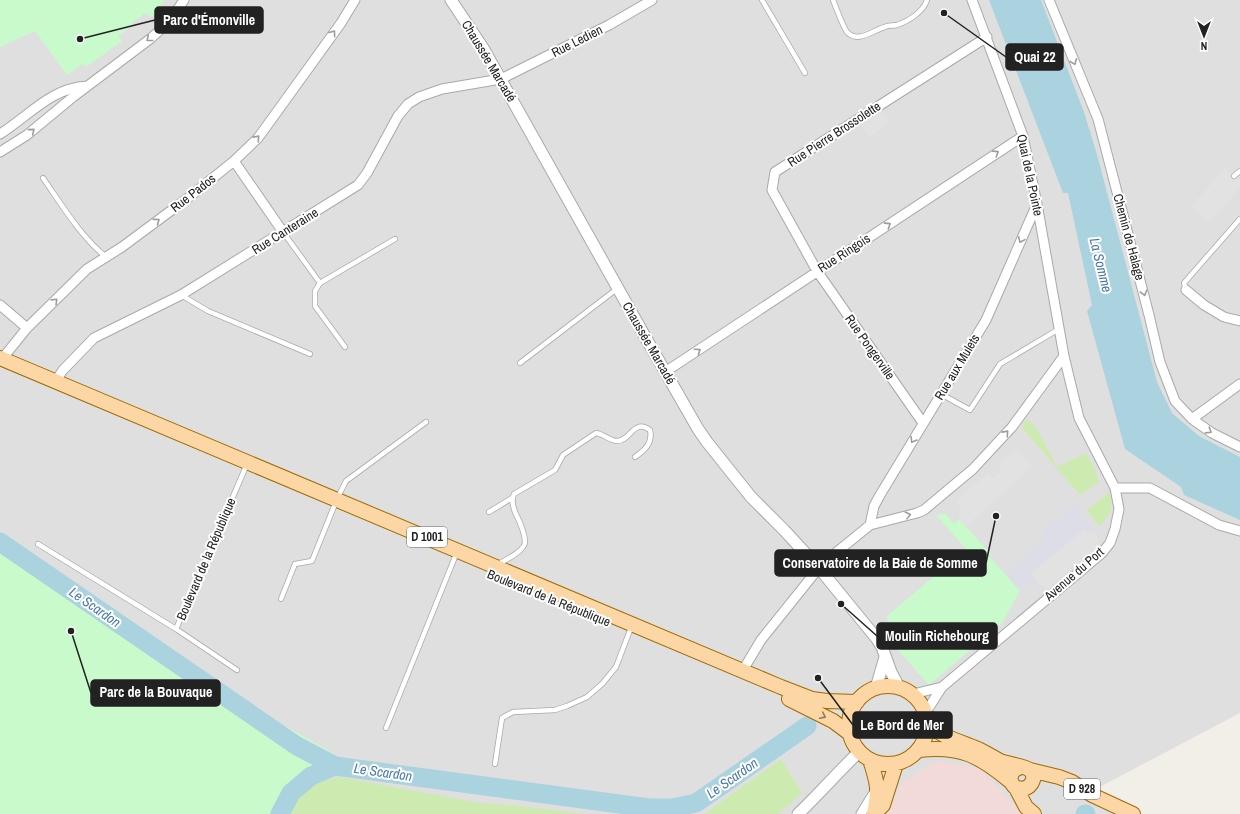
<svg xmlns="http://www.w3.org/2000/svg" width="1240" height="814" font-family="'Archivo Narrow',sans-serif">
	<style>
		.residential { fill: #e0dfdf }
		.commercial { fill: #f2dad9 }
		.grass { fill: #cdebb0 }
		.park { fill: #c8facc }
		.parking { fill: #e2e2e2 }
		.plaza { fill: #dddde8 }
		.water { fill: #aad3df }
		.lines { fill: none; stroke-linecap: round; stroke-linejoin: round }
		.river { stroke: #aad3df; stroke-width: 19 }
		.service-casing { stroke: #a9a9a9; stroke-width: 6 }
		.minor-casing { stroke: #a9a9a9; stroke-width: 11 }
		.tertiary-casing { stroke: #a9a9a9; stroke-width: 13 }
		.primary-casing { stroke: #a06b00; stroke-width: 16 }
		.service { stroke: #fff; stroke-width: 4.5 }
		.minor { stroke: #fff; stroke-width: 9 }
		.tertiary { stroke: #fff; stroke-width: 11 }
		.primary { stroke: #fcd6a4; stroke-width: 14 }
		.oneway { stroke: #9c9c9c }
		.oneway2 { stroke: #8f7c63 }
		.labels { text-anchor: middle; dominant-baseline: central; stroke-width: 4; stroke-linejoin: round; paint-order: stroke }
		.shield { fill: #fff; stroke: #646464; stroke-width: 1 }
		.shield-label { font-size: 12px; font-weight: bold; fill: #222 }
		.street-label { font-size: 13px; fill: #222; stroke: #fff }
		.water-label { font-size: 14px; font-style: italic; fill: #4a7aab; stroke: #fff }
		.leader { fill: none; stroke: #222; stroke-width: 1.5 }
		.callout-dot { fill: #222; stroke: #fff; stroke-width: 1.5 }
		.callout { fill: #222; stroke: #222; stroke-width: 1.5 }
		.callout-label { font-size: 14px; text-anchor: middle; font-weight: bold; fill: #fff }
	</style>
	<rect width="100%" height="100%" fill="#f2efe9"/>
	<path class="residential" d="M0 0H1240V713L1094 790 1142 814H273L286 789 332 753 265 715 0 534Z"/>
	<path class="commercial" d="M937 761 979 768 1023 814H886L904 781Z"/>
	<path class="grass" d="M1027 419 1037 429 1057 467 1086 453 1096 471 1099 482 1080 495 1022 428 1023 424Z
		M1109 492C1114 507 1111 515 1099 526L1087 511Z
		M781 759 802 793 778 814H704Z
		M340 777 480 803 512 805 587 814H288L291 807 316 782Z"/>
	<path class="park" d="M0 0H164L155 15 151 17 145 13 132 23 133 25 118 36 122 41 86 67 83 64 67 75 35 31 0 47Z
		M946 514 954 524 959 519 991 554 989 556 1020 591 1002 623 929 685 900 652 883 636 894 629 886 617 966 549 936 515Z
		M0 534 265 715 333 753 286 789 273 814H0Z"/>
	<path class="parking" d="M879 106 889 123 869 137 857 120Z
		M1225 168 1240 181V188L1210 222 1191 206Z
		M1016 449 1032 467 966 526 959 519 961 506 956 501 987 474 993 478 1002 471 998 465Z
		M1083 530 1096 534 1098 546 1048 588 1038 583 1031 574Z"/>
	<path class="plaza" d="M1074 504 1095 530 1093 533 1083 530 1031 573 1036 579 1020 591 1006 574 1045 539 1041 532Z"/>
	<path class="water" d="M989 0H1041L1084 112 1098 158 1157 382 1172 413 1199 436 1240 457V520L1184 495 1181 487 1125 449 1087 311 1092 305 1068 193H1063Z"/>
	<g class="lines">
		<path class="river" d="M0 542 297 746 335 766 649 808H672L696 803 807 726
			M280 814 291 793 311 776 335 766
			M1085 814H1086"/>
		<g class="service-casing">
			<path id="service" d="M762 0 805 73
				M833 0C836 7 843 27 847 32 858 44 873 30 885 27 888 25 893 26 897 25 909 21 923 12 927 0
				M1234 176 1240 171
				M43 178C62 205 80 236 106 257
				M283 232 320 283 395 239
				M320 283 315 291V306L345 347
				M1186 290 1184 283 1240 219
				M181 295 208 311 310 354
				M520 363 618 288
				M941 394 970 410 1000 364 1059 329
				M489 512 512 498
				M38 544 176 629 247 464
				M496 565C504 561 525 551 525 542 525 534 519 520 515 512 513 506 511 501 514 494L555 470 563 455 596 433C603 434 611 441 617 441 631 441 633 418 650 430 653 443 645 450 635 457
				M281 599 295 564 312 561 337 499 346 481 426 422
				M176 629 237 670
				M386 728 457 552
				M495 764 502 718 513 712 555 710 567 706 587 697 602 684 616 667 632 625"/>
		</g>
		<g class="minor-casing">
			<path id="minor" d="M1049 0 1098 119 1149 315 1160 362 1175 401 1192 419 1212 433 1240 447
				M0 134C30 115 51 88 87 86
				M0 152 27 135 73 97 150 39 169 22 184 0
				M234 161 283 232
				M1186 290 1204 305 1224 317 1240 321
				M0 305 27 328
				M2 359 27 328 87 269 122 247 188 198 234 161 258 138 341 23 355 0
				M665 372 1023 136
				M55 382 63 370 94 338 181 295 358 185 367 173 398 116 408 104 419 97 442 89 501 79 609 25 652 0
				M1192 419 1240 384
				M923 423 817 271 772 190 775 172 987 37
				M1115 488H1150L1219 525 1240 531
				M870 525 874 506 880 495 986 320 1037 204
				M743 670 761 640 822 564 870 525 917 513 924 510 973 469 1012 427 1064 356
				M913 694 942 687
				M926 712 942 687 1102 553 1110 543 1115 529 1119 509 1115 488 1079 418 1064 356 1037 204 1023 136 972 0
				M861 814 870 799 876 790"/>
		</g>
		<g class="tertiary-casing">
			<path id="tertiary" d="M451 0 483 48 643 333 698 429 707 442 751 497 784 530 819 568 877 639 882 647 891 672 899 687
				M876 688 885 657
				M798 814C819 794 838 772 859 752"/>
		</g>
		<g class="primary-casing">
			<path id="primary" d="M0 358 781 687 812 699 827 701 857 702
				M849 725a39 39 0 1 1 78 0a39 39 0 1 1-78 0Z
				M789 699 833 721 849 733
				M928 725C945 738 959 741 978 749 986 753 993 757 1000 761 1008 764 1025 766 1030 770 1037 777 1032 786 1024 789L1016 788C1010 783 1009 778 1013 771L1020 767
				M919 750C960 745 980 756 1011 782
				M870 760C878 784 879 789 874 814
				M1030 770 1059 777 1072 782 1092 795 1133 814
				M1016 788 1026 807 1034 814
				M880 808 883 805 896 764"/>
		</g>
		<use href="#service" class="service"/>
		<use href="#minor" class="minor"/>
		<use href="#tertiary" class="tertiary"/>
		<use href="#primary" class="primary"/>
	</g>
	<defs><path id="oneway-chevron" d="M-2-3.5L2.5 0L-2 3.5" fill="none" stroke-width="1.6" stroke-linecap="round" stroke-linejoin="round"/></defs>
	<g class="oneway">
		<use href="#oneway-chevron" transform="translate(333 33) rotate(-54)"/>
		<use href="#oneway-chevron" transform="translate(149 39) rotate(141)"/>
		<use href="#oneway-chevron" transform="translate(1074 62) rotate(68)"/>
		<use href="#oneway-chevron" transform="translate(32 131) rotate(-40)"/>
		<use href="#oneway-chevron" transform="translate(257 138) rotate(-48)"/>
		<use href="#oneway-chevron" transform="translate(996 153) rotate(-33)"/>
		<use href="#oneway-chevron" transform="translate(157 221) rotate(-37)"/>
		<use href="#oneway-chevron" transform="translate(888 225) rotate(-33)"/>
		<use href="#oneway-chevron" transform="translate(1021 240) rotate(114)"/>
		<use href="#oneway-chevron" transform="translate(1144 293) rotate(75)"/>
		<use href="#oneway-chevron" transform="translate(55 301) rotate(-44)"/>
		<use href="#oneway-chevron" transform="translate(698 351) rotate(-34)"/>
		<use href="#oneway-chevron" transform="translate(1209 431) rotate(32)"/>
		<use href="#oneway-chevron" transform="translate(1006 433) rotate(-48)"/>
		<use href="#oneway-chevron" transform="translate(913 440) rotate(121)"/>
		<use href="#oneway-chevron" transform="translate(908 515) rotate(-14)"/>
	</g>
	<use class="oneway2" href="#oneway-chevron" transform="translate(823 716) rotate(26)"/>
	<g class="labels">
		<g class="shield">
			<rect x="407" y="527" width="40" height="20" rx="3"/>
			<rect x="1064" y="779" width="36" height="20" rx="3"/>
		</g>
		<g class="shield-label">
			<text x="427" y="537">D 1001</text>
			<text x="1082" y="789">D 928</text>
		</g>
		<g class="street-label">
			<text transform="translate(577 41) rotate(-27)">Rue Ledien</text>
			<text transform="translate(489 61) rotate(59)">Chaussée Marcadé</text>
			<text transform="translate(834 134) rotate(-33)">Rue Pierre Brossolette</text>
			<text transform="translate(1030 175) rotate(78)">Quai de la Pointe</text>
			<text transform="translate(193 193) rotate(-38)">Rue Pados</text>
			<text transform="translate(285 231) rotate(-32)">Rue Canteraine</text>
			<text transform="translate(1129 237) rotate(75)">Chemin de Halage</text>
			<text transform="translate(844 253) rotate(-33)">Rue Ringois</text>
			<text transform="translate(649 343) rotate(60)">Chaussée Marcadé</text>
			<text transform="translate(870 347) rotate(55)">Rue Pongerville</text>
			<text transform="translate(957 367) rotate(-59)">Rue aux Mulets</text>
			<text transform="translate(206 559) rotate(-67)">Boulevard de la République</text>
			<text transform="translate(1074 574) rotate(-41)">Avenue du Port</text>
			<text transform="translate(549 598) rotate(22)">Boulevard de la République</text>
		</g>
		<g class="water-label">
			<text transform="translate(1101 265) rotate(76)">La Somme</text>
			<text transform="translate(95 607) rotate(35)">Le Scardon</text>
			<text transform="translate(383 772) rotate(8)">Le Scardon</text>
			<text transform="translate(732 778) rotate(-35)">Le Scardon</text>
		</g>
	</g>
	<path class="leader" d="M80 39L155 20M944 13L1006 57M996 516L986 563M841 604L877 636M71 631L91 693M818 678L853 725"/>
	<g class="callout-dot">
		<circle cx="80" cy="39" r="4"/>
		<circle cx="944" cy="13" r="4"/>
		<circle cx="996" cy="516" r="4"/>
		<circle cx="841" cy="604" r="4"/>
		<circle cx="71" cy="631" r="4"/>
		<circle cx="818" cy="678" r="4"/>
	</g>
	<g class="callout">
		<rect x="155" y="7" width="108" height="26" rx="4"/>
		<rect x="1006" y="44" width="57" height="26" rx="4"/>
		<rect x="775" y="550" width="211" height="26" rx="4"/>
		<rect x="877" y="623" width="120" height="26" rx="4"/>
		<rect x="91" y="680" width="129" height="26" rx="4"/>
		<rect x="853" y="712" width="99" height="26" rx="4"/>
	</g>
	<g class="callout-label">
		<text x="209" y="25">Parc d'Émonville</text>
		<text x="1035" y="62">Quai 22</text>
		<text x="880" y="568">Conservatoire de la Baie de Somme</text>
		<text x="937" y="641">Moulin Richebourg</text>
		<text x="156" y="697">Parc de la Bouvaque</text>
		<text x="902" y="730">Le Bord de Mer</text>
	</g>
	<g transform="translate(1204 36) rotate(180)" stroke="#ffffff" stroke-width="3" paint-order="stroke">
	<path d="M0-3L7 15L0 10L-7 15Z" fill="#222222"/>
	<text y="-6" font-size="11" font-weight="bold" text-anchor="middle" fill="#222222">N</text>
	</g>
</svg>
